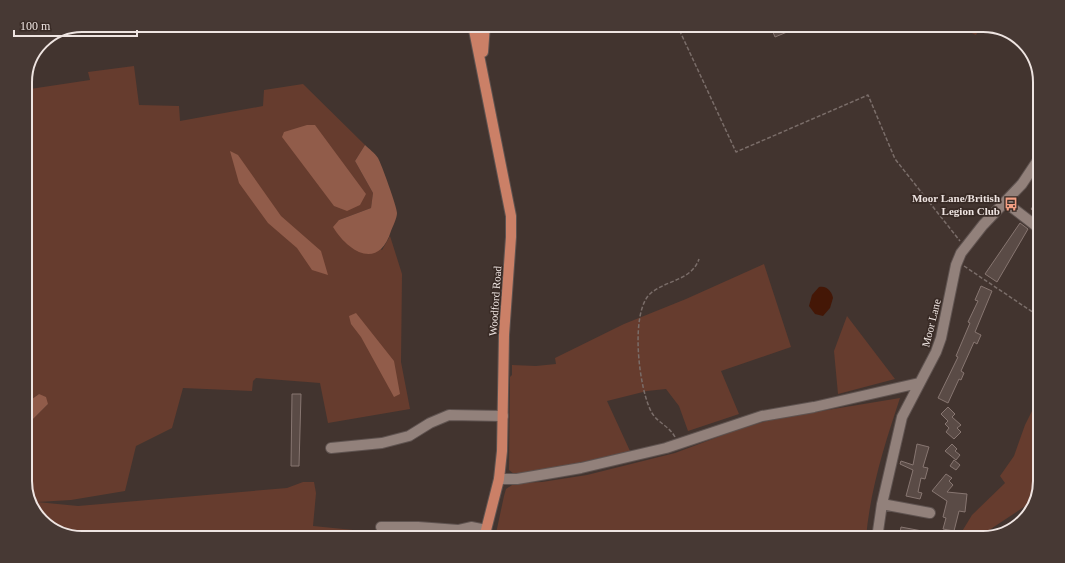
<svg xmlns="http://www.w3.org/2000/svg" width="1065" height="563" font-family="Georgia,serif">
	<style>
		.green { fill: #663c2e }
		.forest { fill: #915c4a }
		.water { fill: #441706 }
		.building { fill: #5a4b46; stroke: #877671 }
		.lines { fill: none; stroke-linecap: round; stroke-linejoin: round }
		.minor-casing { stroke: #5f5350; stroke-width: 12 }
		.major-casing { stroke: #5f5350; stroke-width: 12 }
		.path { stroke: #7a6d69; stroke-width: 1.5; stroke-dasharray: 4 2; stroke-linecap: butt }
		.minor { stroke: #92817b; stroke-width: 10 }
		.major { stroke: #cb8067; stroke-width: 10 }
		.labels { text-anchor: middle; dominant-baseline: central; stroke-width: 3.5; stroke-linejoin: round; paint-order: stroke }
		.poi-label { font-size: 11px; font-weight: bold; fill: #eee4e1; stroke: #382a25; text-anchor: end }
		.street-label { font-size: 11px; fill: #eee4e1; stroke: #382a25 }
		.rim { fill: none; stroke: #eee4e1; stroke-width: 2 }
	</style>
	<rect width="100%" height="100%" fill="#42342f"/>
	<path class="green" d="M954 25H981L976 35Z
		M134 66 139 105 179 106 180 121 263 106 264 90 303 84 365 145 355 161 373 193 371 208 339 220 382 250 390 236 402 274 401 362 410 409 328 423 320 383 256 378 253 381 252 391 183 388 172 428 136 446 125 491 71 500 37 502 78 506 287 488 303 482H314L316 493 313 526 363 531 365 535 373 538 374 531 410 535V538H87L75 531H55L35 513 25 485V427L48 404 39 394 25 404V91L30 89 90 80 88 72Z
		M764 264 791 347 721 371 739 414 688 431 679 406 666 389 647 391 607 401 630 451 543 471 514 474 509 470 510 377 512 375V365L536 366 556 364 555 358 624 324 686 299Z
		M847 316 895 379 838 394 834 351Z
		M1040 395V481L1036 499 977 538H958L972 515 1005 483 1000 476 1014 456 1025 425Z
		M900 398C885 443 870 490 866 538H495L504 496 506 489 515 483 542 482 587 475 675 453 734 431 773 419Z"/>
	<path class="forest" d="M307 125H315L366 194 360 205 347 211 334 206 282 137 284 132Z
		M365 145C369 149 375 153 378 158 381 163 397 207 397 213 397 218 393 226 391 231 379 270 349 253 333 227L339 220 371 208 373 193 355 161Z
		M230 151 238 155 281 216 321 251 328 275 312 270 297 248 268 223 239 183Z
		M356 313 394 361 400 394 394 397 361 337 351 324 349 316Z
		M39 394 46 397 48 404 25 427V404Z"/>
	<path class="water" d="M819 287C827 285 832 292 833 298L830 308 823 316 815 314 809 306 812 295Z"/>
	<path class="building" d="M770 25H804L775 37Z
		M1040 197V216L1031 209Z
		M1020 223 1028 229 997 282 985 274Z
		M981 286 992 291 975 332 981 335 977 344 974 342 961 371 964 373 961 380 959 379 948 403 938 398 958 357 956 356 970 323 968 322 978 301 975 300Z
		M292 394H301L299 466H291Z
		M948 407 955 414 952 417 961 425 957 428 961 432 954 439 946 432 949 428 945 424 948 421 941 414Z
		M917 444 929 447 923 467 928 468 925 479 921 478 918 492 922 493 920 499 906 496 913 470 900 464 901 461 913 465Z
		M952 444 957 449 955 451 960 455 956 460 945 451Z
		M954 460 960 465 956 470 950 466Z
		M946 474 952 478 949 481 953 485 947 492 967 494 965 512 959 511 954 531 943 529 946 518 943 517 947 501 932 491Z
		M901 527 943 535V538H899Z"/>
	<g class="lines">
		<g class="minor-casing">
			<path id="minor" d="M1005 202 1040 229
				M331 448 382 443 409 436 430 423 449 415 503 416
				M499 479H517L581 468 666 448 762 416 814 407 919 383
				M882 504 930 513
				M381 527H418L458 530 471 527 486 530
				M877 538 882 504 902 417 936 352 941 338 956 265 961 253 983 225 1022 184 1040 157"/>
		</g>
		<g class="major-casing">
			<path id="major" d="M473 25 511 216V237L504 335 502 451 499 479 484 538
				M483 52 485 25"/>
		</g>
		<path class="path" d="M677 25 736 152 868 95 895 159 960 241
			M964 266 1040 317
			M675 437C669 426 658 423 652 413 639 391 629 311 651 293 667 280 692 280 699 259"/>
		<use href="#minor" class="minor"/>
		<use href="#major" class="major"/>
	</g>
	<defs>
		<g id="bus-bare" transform="scale(1.08)"><path d="M-5-6H5V4H4V6H2V4H-2V6H-4V4H-5ZM-3.5-4V0h7V-4ZM-3.5 1.2v1.5H-2V1.2ZM2 1.2v1.5H3.5V1.2Z" fill="#f39f83" stroke="#382a25" stroke-width="2.5" paint-order="stroke"/></g>
	</defs>
	<g fill-rule="evenodd">
		<use href="#bus-bare" x="1011" y="204"/>
	</g>
	<g class="labels">
		<g class="poi-label">
			<text x="1000" y="198">Moor Lane/British<tspan x="1000" dy="13">Legion Club</tspan></text>
		</g>
		<g class="street-label">
			<text transform="translate(495 301) rotate(-86)">Woodford Road</text>
			<text transform="translate(931 323) rotate(-76)">Moor Lane</text>
		</g>
	</g>
	<path d="M0 0H1065V563H0ZM82 32H983A50 50 0 0 1 1033 82V481A50 50 0 0 1 983 531H82A50 50 0 0 1 32 481V82A50 50 0 0 1 82 32Z" fill="#473934" fill-rule="evenodd"/>
	<path class="rim" d="M82 32H983A50 50 0 0 1 1033 82V481A50 50 0 0 1 983 531H82A50 50 0 0 1 32 481V82A50 50 0 0 1 82 32Z"/>
	<path d="M14 30v6h123v-6" fill="none" stroke="#eee4e1" stroke-width="2"/>
	<text x="20" y="30" font-size="12" fill="#eee4e1" stroke="#382a25" stroke-width="3" paint-order="stroke">100 m</text>
</svg>
